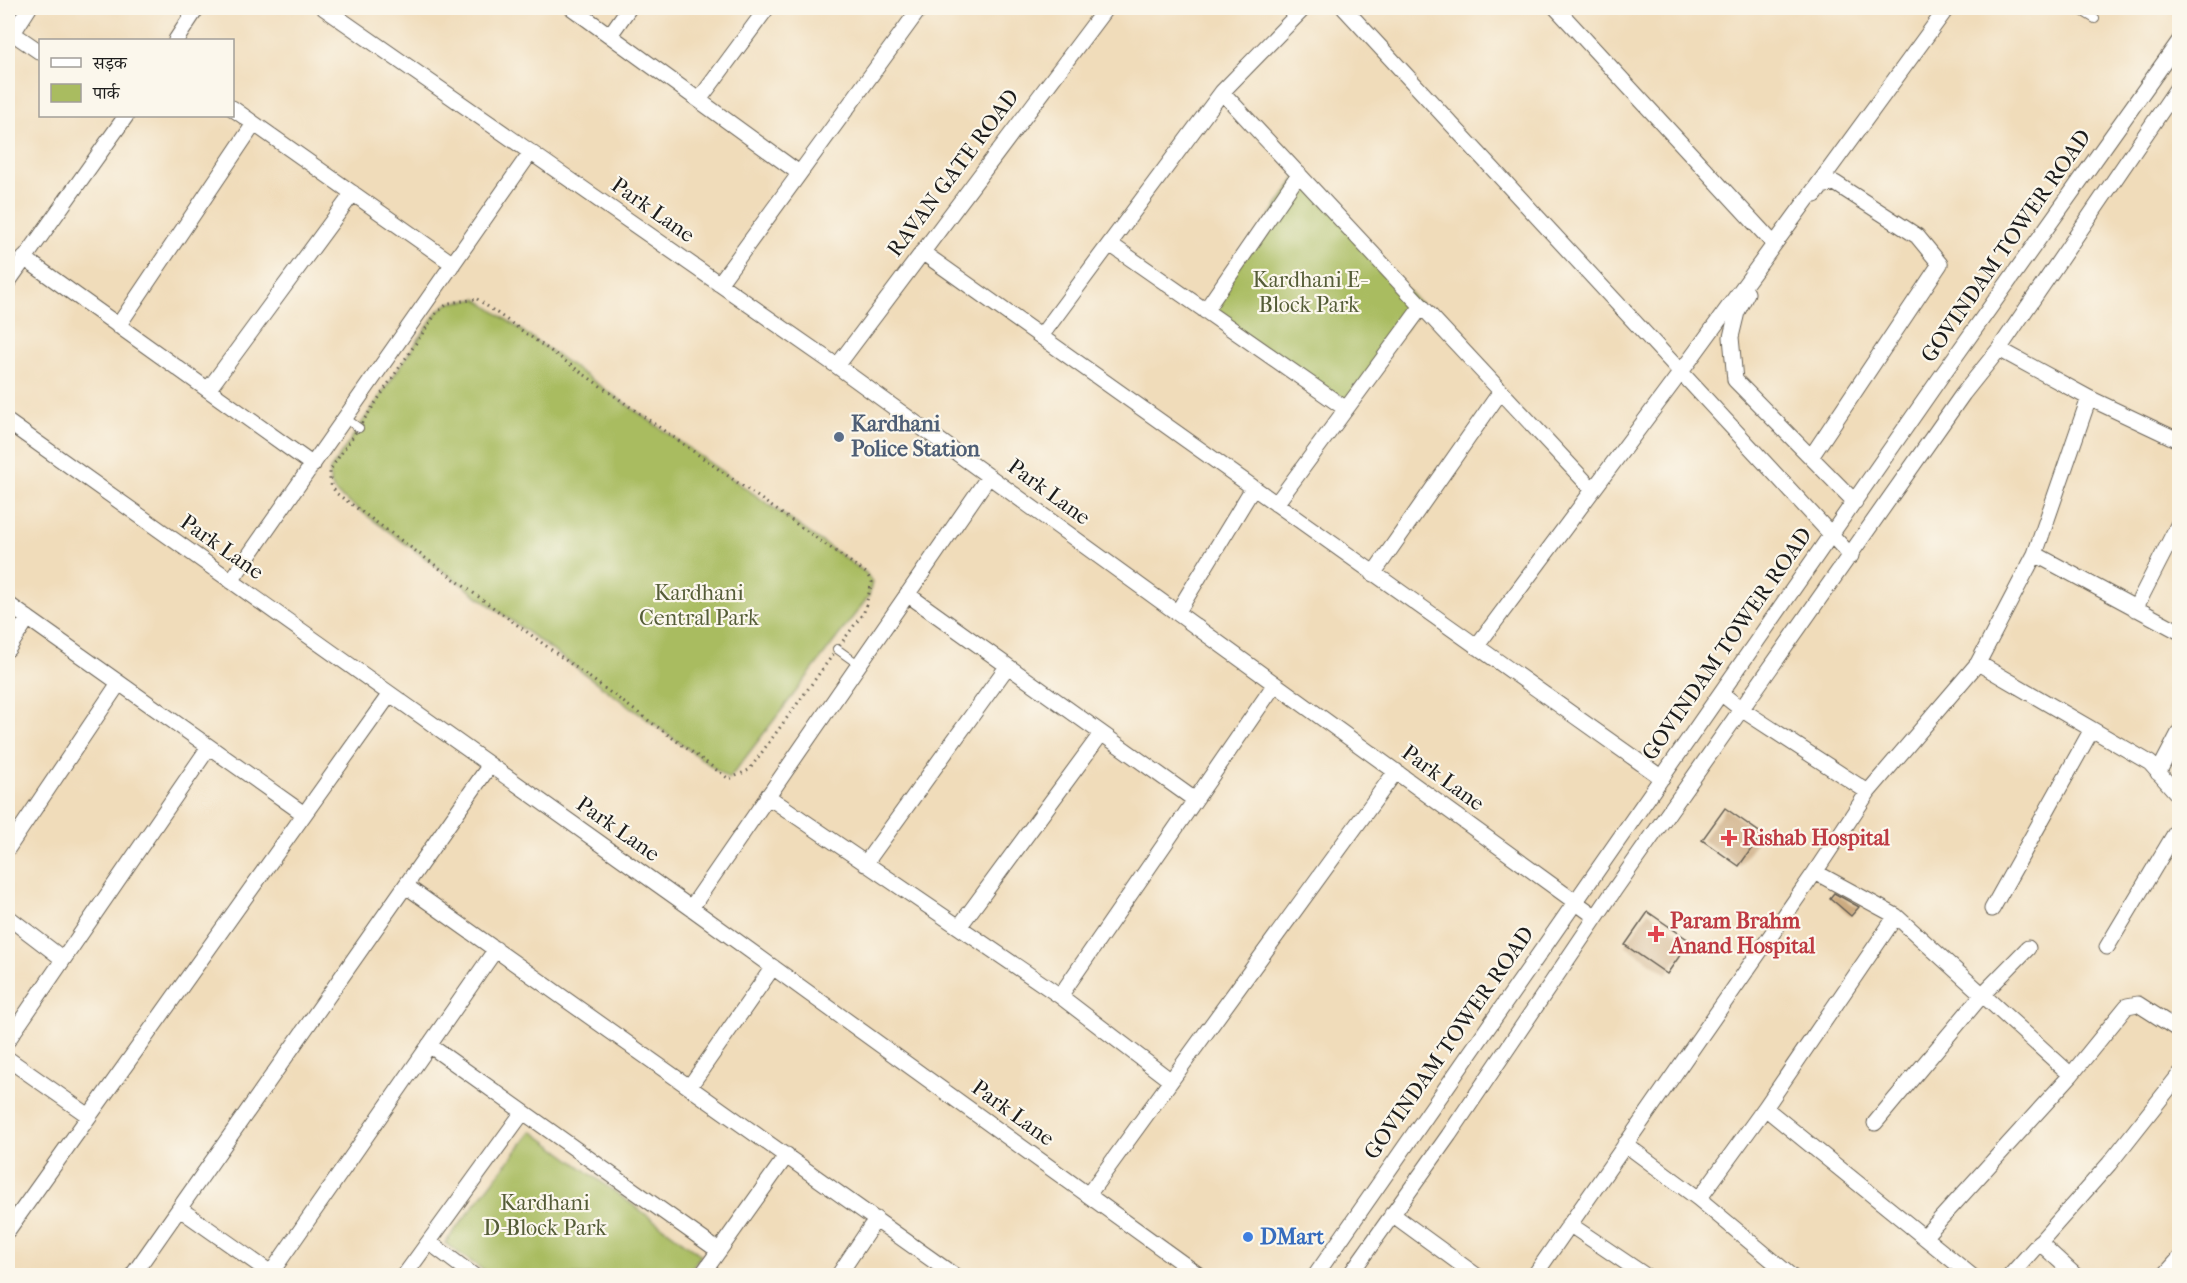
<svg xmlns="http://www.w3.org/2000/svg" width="2187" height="1283" font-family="'IM FELL French Canon','Noto Serif Devanagari',serif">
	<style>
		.green { fill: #a9bc60; stroke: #626c3e; stroke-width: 1.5 }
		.building { fill: #ccab81 }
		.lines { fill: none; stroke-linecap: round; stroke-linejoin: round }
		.service-casing { stroke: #665f53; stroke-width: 10 }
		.minor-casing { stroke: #665f53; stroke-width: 17 }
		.path { stroke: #665f53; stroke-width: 3; stroke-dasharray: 1.5 4.5; stroke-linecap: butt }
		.service { stroke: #fff; stroke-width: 8 }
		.minor { stroke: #fff; stroke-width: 15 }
		.service-dot { fill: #5c6f8a; stroke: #fbf7ec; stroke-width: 2 }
		.health-dot { fill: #e0444e; stroke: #fbf7ec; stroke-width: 2 }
		.shop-dot { fill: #3f7fe0; stroke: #fbf7ec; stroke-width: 2 }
		.labels { text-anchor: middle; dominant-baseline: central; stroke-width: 4.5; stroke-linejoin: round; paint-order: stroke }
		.street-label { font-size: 22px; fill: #1c1c1c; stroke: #fbf7ec }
		.park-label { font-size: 22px; fill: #545c37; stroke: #fbf7ec }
		.service-label { font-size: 22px; font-weight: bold; fill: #4e5e75; stroke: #fbf7ec; text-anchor: start }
		.health-label { font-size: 22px; font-weight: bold; fill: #be3a42; stroke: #fbf7ec; text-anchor: start }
		.shop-label { font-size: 22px; font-weight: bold; fill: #366cbe; stroke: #fbf7ec; text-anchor: start }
	</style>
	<rect width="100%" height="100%" fill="#fbf7ec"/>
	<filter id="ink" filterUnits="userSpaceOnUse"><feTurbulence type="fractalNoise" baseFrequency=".0167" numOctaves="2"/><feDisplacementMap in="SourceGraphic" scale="12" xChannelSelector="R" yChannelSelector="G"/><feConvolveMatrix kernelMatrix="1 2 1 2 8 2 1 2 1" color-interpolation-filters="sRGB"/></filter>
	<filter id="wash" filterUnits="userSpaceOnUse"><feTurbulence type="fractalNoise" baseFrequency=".008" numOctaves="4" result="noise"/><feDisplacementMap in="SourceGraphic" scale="24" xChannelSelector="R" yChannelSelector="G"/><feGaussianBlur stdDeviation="1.35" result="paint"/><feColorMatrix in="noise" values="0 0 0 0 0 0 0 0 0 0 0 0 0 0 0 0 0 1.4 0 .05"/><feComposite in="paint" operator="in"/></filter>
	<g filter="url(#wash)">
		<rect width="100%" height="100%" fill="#f0dcba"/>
		<path class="green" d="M1299 174 1422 306 1346 409 1205 311Z
			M477 299 866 573 872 582 869 596 729 779 336 493 330 483V470L437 312 449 303Z
			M532 1131 701 1255 687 1275H490L445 1243Z"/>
		<g id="blocks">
			<path class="building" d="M1725 808 1762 834 1739 866 1702 840Z
				M1834 893 1859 907 1851 916 1830 898Z
				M1648 912 1690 941 1667 974 1625 945Z"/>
		</g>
	</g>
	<g filter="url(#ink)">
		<use href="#blocks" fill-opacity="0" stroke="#665f53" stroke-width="1.5"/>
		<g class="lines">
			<g class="service-casing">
				<path id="service" d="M2077 8 2095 19
					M345 418 359 428
					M837 649 858 664"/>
			</g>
			<g class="minor-casing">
				<path id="minor" d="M324 8 837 366 1596 917
					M572 8 799 173
					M1344 8 1851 556
					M1556 8 1773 243
					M8 30 40 52
					M13 33 29 8
					M610 35 629 8
					M176 40 197 8
					M1222 92 1593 490
					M699 100 767 8
					M232 108 453 264
					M1110 244 1346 409
					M922 252 1662 778
					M24 258 313 465
					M8 282 126 116
					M719 284 920 8
					M1747 293 1737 312 1731 337 1735 380 1855 502
					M1205 311 1299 174
					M118 326 254 124
					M1041 336 1222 92 1304 8
					M837 366 1106 8
					M208 390 353 193
					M2089 398 2180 441
					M8 422 691 908 1200 1276
					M1811 457 1940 264 1917 236 1835 183 1822 186 1815 195
					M1276 504 1422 306
					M2035 554 2180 632
					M1373 574 1501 391
					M231 581 531 152
					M907 594 1195 800
					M8 604 304 814
					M2135 609 2180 521
					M1177 613 1253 488
					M1476 647 1681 372 1947 8
					M8 649 28 618
					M1978 663 2035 554 2089 398 1999 349
					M2158 773 2180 731
					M1868 792 1978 663 2150 763 2180 797
					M767 796 1060 996 1171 1081
					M8 848 119 683
					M865 864 1007 667
					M406 886 955 1276
					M691 908 989 476
					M1992 909 2091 731
					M1896 916 2071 1075
					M8 917 63 959
					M959 927 1101 734
					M2107 947 2180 825
					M1060 996 1275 684
					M8 1040 209 747
					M429 1045 719 1251
					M8 1059 89 1116
					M690 1086 773 967
					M1765 1108 1972 1276
					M1875 1123 1982 995 2028 948
					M1625 1144 1699 1199 1791 1276
					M1088 1195 1396 771
					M1699 1199 1765 1108 1896 916 1815 872
					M180 1209 275 1276
					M1392 1214 1477 1276
					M1569 1224 1646 1276
					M8 1230 390 694
					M1924 1237 2071 1075 2127 1006 2138 1004 2177 1029
					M429 1242 474 1276
					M2039 1242 2076 1276
					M271 1273 496 949
					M8 1275V1276
					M132 1276 490 765
					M404 1276 523 1112
					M701 1276 787 1155
					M838 1276 876 1219
					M1315 1276 1940 378 2180 40
					M1349 1276 1449 1135 1615 889 1963 394 1999 349 2180 84
					M1534 1276 1815 872 1868 792 1741 709 1722 694
					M2010 1276 2109 1164 2180 1074
					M2164 1276 2180 1258"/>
			</g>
			<path class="path" d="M477 299 866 573 872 582 864 612 749 770 729 779 336 493 330 483V470L437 312 449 303Z"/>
			<use href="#service" class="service"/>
			<use href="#minor" class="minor"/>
		</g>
	</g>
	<circle class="service-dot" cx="839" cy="437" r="6"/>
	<g class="health-dot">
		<path d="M1726 829h6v6h6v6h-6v6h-6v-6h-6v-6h6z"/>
		<path d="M1653 925h6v6h6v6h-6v6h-6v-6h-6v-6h6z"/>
	</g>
	<circle class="shop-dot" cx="1248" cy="1237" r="6"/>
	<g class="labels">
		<g class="street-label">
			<text transform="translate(953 173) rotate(-53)">RAVAN GATE ROAD</text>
			<text transform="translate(653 210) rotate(35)">Park Lane</text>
			<text transform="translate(2006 246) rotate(-55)">GOVINDAM TOWER ROAD</text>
			<text transform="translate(1049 492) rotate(36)">Park Lane</text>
			<text transform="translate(222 547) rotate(35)">Park Lane</text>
			<text transform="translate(1727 644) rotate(-55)">GOVINDAM TOWER ROAD</text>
			<text transform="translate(1443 778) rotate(36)">Park Lane</text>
			<text transform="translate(618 829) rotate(35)">Park Lane</text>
			<text transform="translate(1449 1043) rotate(-55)">GOVINDAM TOWER ROAD</text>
			<text transform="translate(1013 1113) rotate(36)">Park Lane</text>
		</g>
		<g class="park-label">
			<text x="1309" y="280">Kardhani E-<tspan x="1309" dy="25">Block Park</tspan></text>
			<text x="699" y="593">Kardhani<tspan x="699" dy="25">Central Park</tspan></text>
			<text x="545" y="1203">Kardhani<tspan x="545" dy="25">D-Block Park</tspan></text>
		</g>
		<g class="service-label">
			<text x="851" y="424">Kardhani<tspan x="851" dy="25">Police Station</tspan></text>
		</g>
		<g class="health-label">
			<text x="1742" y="838">Rishab Hospital</text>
			<text x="1670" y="921">Param Brahm<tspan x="1670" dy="25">Anand Hospital</tspan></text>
		</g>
		<g class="shop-label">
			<text x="1260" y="1237">DMart</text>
		</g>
	</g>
	<rect width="2187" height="1283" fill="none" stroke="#fbf7ec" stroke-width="30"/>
	<rect x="39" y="39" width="195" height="78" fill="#fbf7ec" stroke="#a29f99" stroke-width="1.5"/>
	<rect x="51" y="58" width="30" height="9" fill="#ffffff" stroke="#a29f99" stroke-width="1.5"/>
	<text x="93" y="69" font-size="18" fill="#1c1c1c">सड़क</text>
	<rect x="51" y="84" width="30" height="18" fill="#a9bc60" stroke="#a29f99" stroke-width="1.5"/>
	<text x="93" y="99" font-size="18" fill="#1c1c1c">पार्क</text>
</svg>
